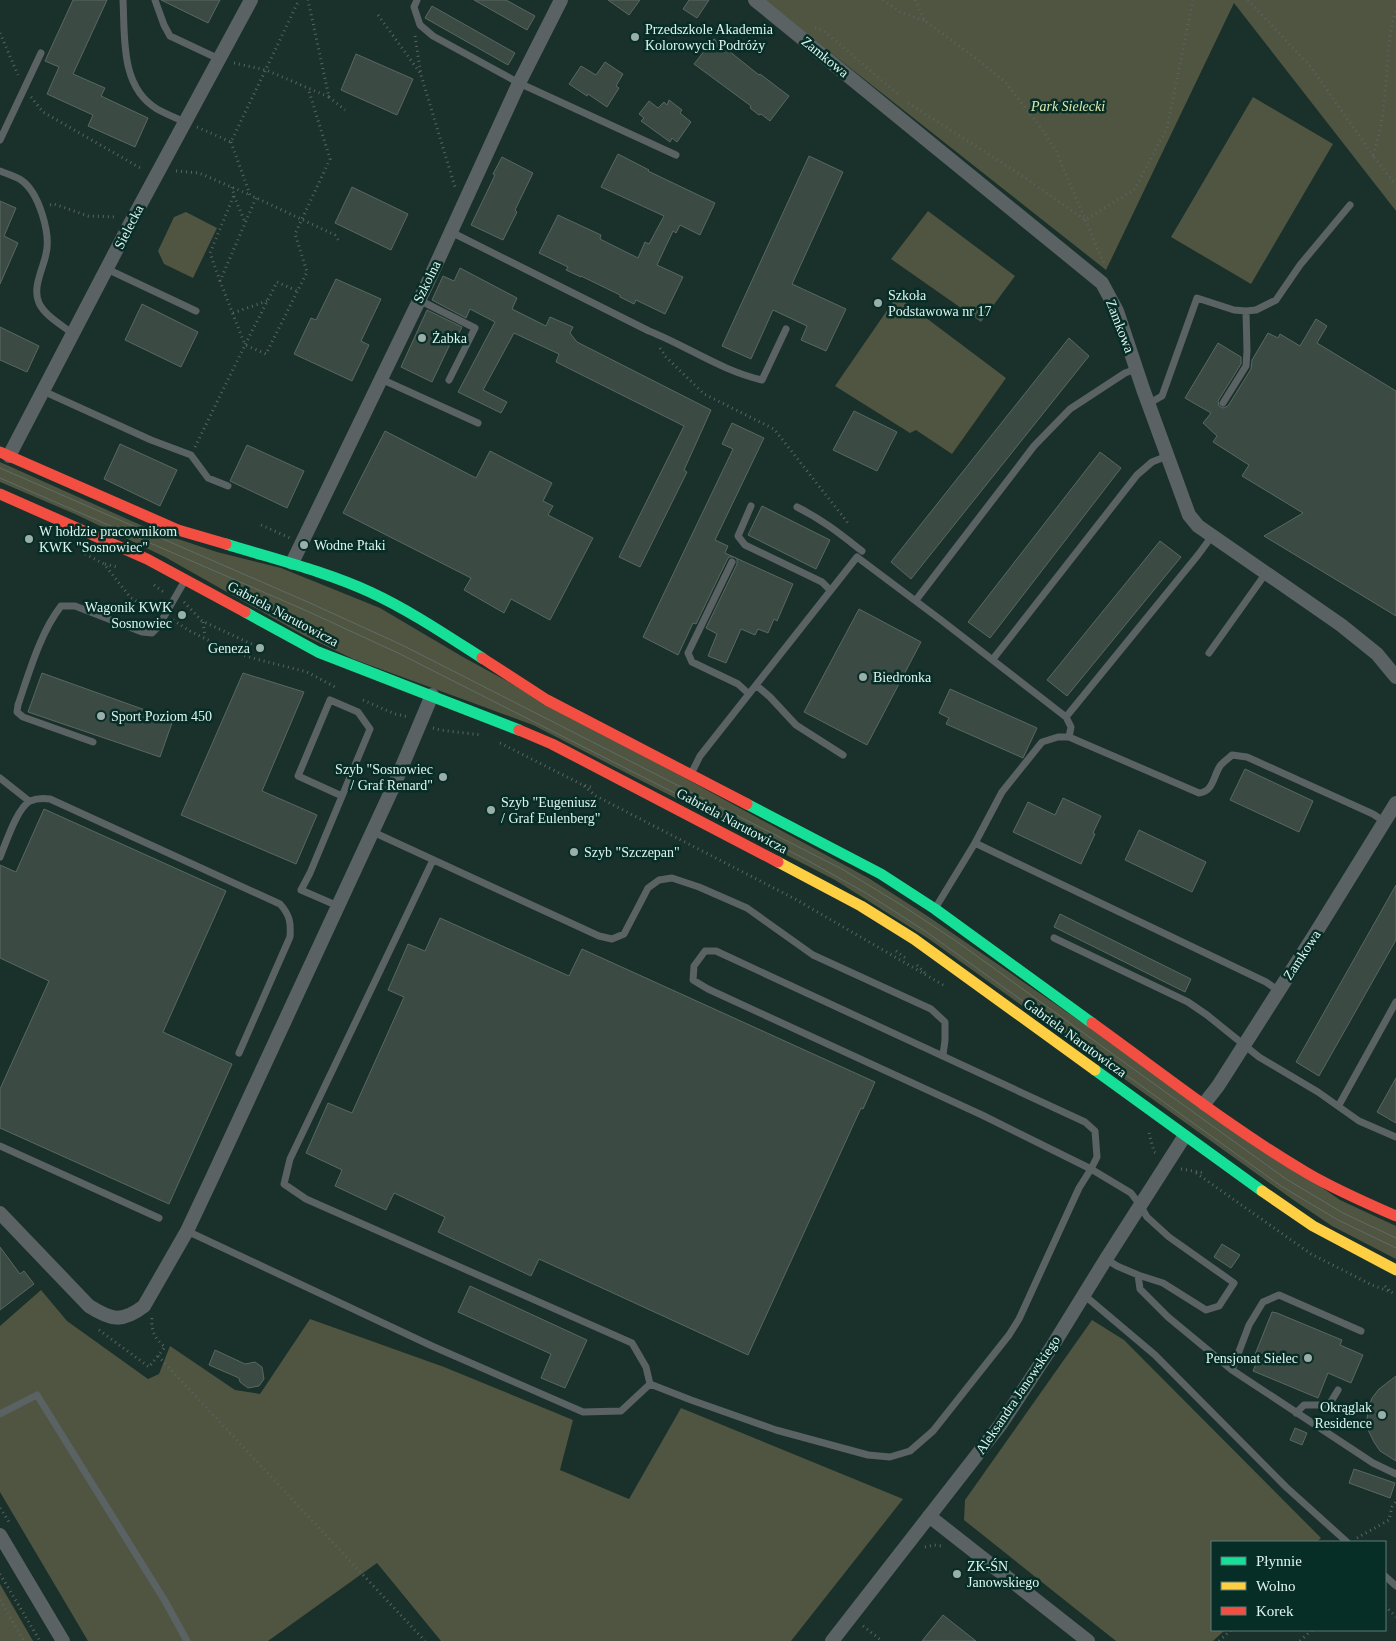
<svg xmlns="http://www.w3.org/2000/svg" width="1396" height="1641" font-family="Georgia,serif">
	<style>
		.green { fill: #4f5540 }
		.building { fill: #3c4a44; stroke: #596861 }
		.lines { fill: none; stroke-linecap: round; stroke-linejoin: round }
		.path { stroke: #596462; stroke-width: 3; stroke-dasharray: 1 4; stroke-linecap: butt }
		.lane { stroke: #5a6263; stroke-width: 7 }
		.street { stroke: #5a6263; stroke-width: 14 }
		.fast { stroke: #16e098; stroke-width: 11 }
		.slow { stroke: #ffcf43; stroke-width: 11 }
		.jam { stroke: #f24e42; stroke-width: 11 }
		.tram { stroke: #606c6a; stroke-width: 1 }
		.poi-dot { fill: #9bafaa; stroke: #062e27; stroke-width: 2 }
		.labels { text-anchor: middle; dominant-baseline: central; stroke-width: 5; stroke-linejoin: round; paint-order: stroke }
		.poi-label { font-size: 14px; fill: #e0f4ef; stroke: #062e27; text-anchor: start }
		.street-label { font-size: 14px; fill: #e0f4ef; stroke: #062e27 }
		.park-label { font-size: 14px; font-style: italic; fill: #dee8b0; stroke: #062e27 }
	</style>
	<rect width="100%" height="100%" fill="#1a302b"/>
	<path class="green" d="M764 0H1396V211L1234 3 1106 270Z
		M1253 97 1333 144 1251 284 1171 237Z
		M928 211 1015 276 981 322 891 259Z
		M186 212 217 228 193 278 164 264 158 251 174 217Z
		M897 296 1006 378 952 454 916 430 910 433 835 386Z
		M0 462 154 531 217 552 281 568 380 608 463 657 870 879 929 917 1340 1200 1396 1226V1259L1332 1226 1292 1199 929 939 835 880 533 725 353 659 303 635 165 557 75 514 0 482Z
		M41 1290 67 1321 148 1379 159 1374 170 1346 235 1390 260 1394 310 1319 444 1367 573 1420 560 1470 629 1499 681 1408 903 1499 791 1641H441L377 1563 268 1641H88L0 1492V1326Z
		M1092 1320 1124 1340 1321 1538 1317 1542H1212V1630H1225L1213 1641H1116L964 1520 965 1500Z
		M0 1584 33 1641H0Z"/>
	<path class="building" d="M73 0H107L73 74 105 88 101 96 148 118 135 147 88 126 93 115 47 94 59 67 45 61Z
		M161 0H220L208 23Z
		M474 0H506L535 16 527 30Z
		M608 0H640L629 15Z
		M689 0H709L697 18 683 9Z
		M432 6 515 53 508 65 425 18Z
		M714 39 759 75 760 74 789 96 770 121 761 114 759 115 750 108 751 106 694 64Z
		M356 54 413 79 397 115 341 90Z
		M605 62 623 74 616 86 619 88 607 107 588 94 587 96 569 84 581 66 596 75Z
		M669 100 682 110 680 113 691 122 677 142 672 138 670 142 641 121 644 118 639 114 649 101 658 108 664 102 667 105Z
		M618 154 649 170 648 171 715 203 700 235 680 225 676 233 673 231 657 265 683 277 665 314 636 300 634 304 620 297V295L581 276V277L566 270 568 267 539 253 558 215 601 235 600 239 638 258 645 242 649 244 664 216 601 187Z
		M809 156 843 172 792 284 846 309 826 351 801 340 807 326 773 310 751 359 722 346Z
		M502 157 533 173 515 210 517 212 503 240 471 225 495 175 493 174Z
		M352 187 408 214 391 250 335 223Z
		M0 201 16 208 4 236 18 243 0 284Z
		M460 268 517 298 512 309 546 326 550 317 573 327 570 333 577 342 711 410 684 470 687 472 640 567 619 557 684 426 556 362 559 354 514 333 483 390 507 402 501 413 458 392 495 322 470 309 466 318 432 300 443 276 454 281Z
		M336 279 381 299 361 341 369 345 352 381 294 354 311 318 316 320Z
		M142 304 198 332 181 367 125 340Z
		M427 310 462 327 454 343 451 342 432 382 401 367Z
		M1316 319 1327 326 1317 343 1396 391V616L1264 536 1303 513 1242 476 1249 465 1213 442 1217 436 1203 423 1211 413 1185 398 1218 343 1241 357V364L1218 401 1219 406 1223 408 1228 406 1251 369 1252 360 1268 333 1278 338 1280 334 1300 346Z
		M0 327 39 346 27 372 0 360Z
		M1069 338 1089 356 911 579 891 562Z
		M854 411 897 432 877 471 833 450Z
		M732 423 764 438 715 540 728 546 725 553 793 584 777 621 774 619 768 633 758 629 755 635 741 629 726 663 708 656 717 634 706 628 737 564V559L734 557H729L727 560 696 624 693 623 678 655 643 637 733 449 722 444Z
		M385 431 476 478 490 451 552 483 543 501 553 506 548 515 593 538 550 620 511 599 504 613 464 590 471 578 343 513Z
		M120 444 177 470 160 506 104 479Z
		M247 445 304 471 287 508 230 481Z
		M1100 452 1121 468 990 638 968 622Z
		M762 506 830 540 816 569 748 535Z
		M1160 541 1181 557 1067 696 1047 680Z
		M859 609 921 642 867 745 804 712Z
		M42 673 173 720 160 757 28 712Z
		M243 673 304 692 262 791 317 815 296 864 181 815Z
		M950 689 1037 728 1023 758 946 724 949 718 939 713Z
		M1245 769 1313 801 1299 832 1230 800Z
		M1063 798 1101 816 1093 833 1095 834 1081 864 1013 832 1028 802 1055 815Z
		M44 809 226 891 163 1032 232 1064 169 1204 0 1128V1089L49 981 0 958V865L16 872Z
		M1139 830 1206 862 1192 892 1125 860Z
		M1396 885V940L1319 1076 1296 1062Z
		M1060 914 1191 979 1185 992 1054 927Z
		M440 918 569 976 582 949 875 1082 863 1109 861 1108 748 1355 539 1259 531 1276 438 1232 445 1217 394 1193 386 1210 335 1186 342 1170 306 1153 328 1103 352 1113 404 997 388 990 408 944 425 951Z
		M1396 1078V1123L1377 1112Z
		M1222 1244 1240 1255 1231 1268 1214 1257Z
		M0 1247 20 1274 24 1271 34 1284 0 1310Z
		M470 1286 587 1340 565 1388 541 1378 551 1354 458 1312Z
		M1272 1312 1277 1313 1342 1340 1340 1345 1363 1355 1351 1383 1328 1373 1318 1398 1253 1371 1256 1364 1252 1362Z
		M215 1350 245 1364 255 1362 262 1367 264 1379 259 1386 248 1388 240 1382 239 1378 209 1365Z
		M1396 1376V1461L1380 1451 1374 1442 1369 1432 1367 1420 1368 1409 1372 1398 1379 1389Z
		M1295 1428 1307 1433 1302 1445 1290 1440Z
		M1354 1469 1395 1483 1390 1498 1349 1483Z
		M943 1615 976 1641H922Z"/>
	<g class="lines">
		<path class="path" d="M883 0 900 12 925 21
			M915 0 925 21 977 59 1006 83 1042 129 1056 151 1105 266
			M1248 0 1311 67 1374 157 1373 156 1396 185
			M378 15 421 74
			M815 28 824 31 900 96
			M0 33 18 75
			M415 36 421 75 455 187
			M234 63 266 70 329 97 308 0
			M31 97 43 112 142 169
			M329 97 345 110
			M908 103 1018 173 1085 220 1135 189 1167 128 1193 0
			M197 127 231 142 299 0
			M231 142 250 195 335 235 339 241
			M1373 155C1383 127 1385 97 1387 68 1389 48 1389 29 1396 11
			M176 171 199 173 250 195
			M234 196 245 222
			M256 198 220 281 245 345 277 282 297 291
			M50 205 54 204 88 216 117 217
			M220 281 210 253 234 195 232 187
			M233 313 267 301
			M660 348 666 357 704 394 774 429 848 523
			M195 447 245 345 266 354 307 272 295 234 330 159 308 88
			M261 525 290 538
			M85 554 104 564 131 598 154 611
			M105 564 117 567
			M154 585 165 593
			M184 602 202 621 260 648
			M173 620 190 631 230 651 256 659 307 672 337 688
			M203 622 205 637
			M363 700 395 714 409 717
			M433 728 440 730 481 735
			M500 743 581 784 594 788
			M584 786 596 796 795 899 945 986
			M896 951 907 959
			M917 965 927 975
			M1149 1133 1154 1152 1157 1154
			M1181 1169 1205 1173
			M1196 1173 1311 1254 1372 1285 1396 1294
			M1385 1286 1390 1291
			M99 1330 149 1367 165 1347C155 1339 151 1331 152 1318
			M158 1356 425 1641
			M0 1508 9 1522
			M1357 1538 1389 1520 1392 1507 1396 1501
			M925 1547 934 1545 941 1546
			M0 1574 40 1641
			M0 1600 24 1641
			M1385 1606 1396 1617
			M863 1626 882 1641
			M1219 1641 1231 1630
			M1300 1641 1312 1630"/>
		<path class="lane" d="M123 0C125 37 120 87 157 109 166 114 176 118 185 122
			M155 0 164 25 170 36 219 59
			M417 0 414 7 420 25 433 36 519 83 676 155
			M0 140 41 53
			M0 171C7 174 15 176 21 180 39 192 51 234 46 254 43 269 32 288 39 303 45 316 62 325 73 334
			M451 232 649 331C687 346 722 371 762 380L786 329
			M107 269 196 311
			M419 300 475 328 449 380
			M381 379 478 423
			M43 391 151 440 191 455 208 478 228 486
			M1223 403 1246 366 1247 351 1246 311
			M1148 404 1162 396 1197 298 1234 310 1246 311 1256 310 1276 300 1300 265 1350 205
			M751 506 738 536 745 545 822 582 830 590
			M797 507C823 520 839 533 862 551
			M732 562 688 653 692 662 738 684 749 694
			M916 600 1034 446 1070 409 1125 373 1136 369
			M1209 653 1266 573
			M993 659 1137 475 1152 462 1167 456
			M756 685 770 697 796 725 843 755
			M1066 717 1198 555 1212 536
			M93 742 23 717 17 712 18 705C29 673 40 633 61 606H75L142 632 152 633 158 627 184 582
			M691 774 700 756 857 557 941 620 1066 717 1071 727 1069 737 1199 793C1213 792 1213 777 1220 766 1223 762 1228 759 1232 755L1247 757 1373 814 1385 822
			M0 778 29 801
			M373 832 599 936 612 939 624 934 648 888 659 880 672 878 699 887 747 908 813 955 931 1009 945 1022V1040L943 1055
			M975 843 1266 982 1279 991
			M0 857C6 843 17 808 30 801 37 798 43 798 50 799L280 904C290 915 291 923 290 937L239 1053
			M433 860 290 1159 284 1184 306 1199 632 1343 646 1367 650 1384
			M338 906 301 890 310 873 370 729 358 712 330 700 298 776 342 796
			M936 907 975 843 1002 792 1042 742 1058 737H1069
			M1054 938 1188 1002 1207 1015 1259 1057 1318 1092 1359 1121 1396 1137
			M1339 1105 1396 1002
			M0 1146 159 1218
			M187 1231 432 1346 583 1412 621 1411 650 1384
			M1138 1275 1140 1289 1168 1317 1232 1370 1373 1463 1396 1474
			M1084 1295 1155 1355 1286 1487 1347 1542
			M1232 1370 1249 1325 1263 1302 1279 1295 1361 1331
			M650 1384 691 1400 776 1430 868 1455 890 1457 910 1451 933 1431 1009 1335 1019 1319 1079 1188 1091 1169 982 1115 708 989 693 980 694 966 705 951H716L1085 1122 1095 1131 1097 1157 1091 1169 1131 1193 1140 1205 1147 1217 1169 1237 1234 1283 1219 1306 1206 1310 1163 1283 1138 1275 1117 1266 1106 1259
			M1296 1413 1304 1405H1329L1338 1390
			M0 1414 37 1395 165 1601 187 1641
			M1385 1576 1396 1586"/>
		<path class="street" d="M755 0 1102 283 1117 311 1143 389 1189 515 1198 526 1341 625 1377 654 1396 677
			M9 456 131 222 251 0
			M292 563 428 282 519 83 561 0
			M1204 1104 1218 1086 1315 934 1396 803
			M0 1213 89 1306C111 1320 122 1323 144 1306L187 1231 212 1178 395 783 432 695
			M929 1516 1088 1641
			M0 1535 63 1641
			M832 1641 1001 1424 1053 1345 1106 1259 1184 1137"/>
		<path class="fast" d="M226 544C274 559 324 571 370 592 409 610 446 635 482 658
			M245 612 318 652 519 730
			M747 804 881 874 935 909 1092 1023
			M1095 1070 1262 1191"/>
		<path class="slow" d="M778 862 861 906 914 939 1095 1070
			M1262 1191 1313 1226 1396 1270"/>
		<path class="jam" d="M0 452 178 530 226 544
			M0 494 147 559 245 612
			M482 658 547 700 747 804
			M519 730 552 744 778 862
			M1092 1023C1163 1074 1232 1129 1307 1173 1336 1190 1366 1203 1396 1216"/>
		<path class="tram" d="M0 468 310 603 402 645 842 869 903 906 956 941 1286 1179 1343 1213 1396 1238
			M0 478 307 611 398 653 805 859 866 893 925 931 1281 1186 1338 1220 1396 1248"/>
	</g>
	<g class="poi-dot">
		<circle cx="635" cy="37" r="5"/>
		<circle cx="878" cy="303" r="5"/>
		<circle cx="422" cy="338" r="5"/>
		<circle cx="29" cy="539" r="5"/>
		<circle cx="304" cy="545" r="5"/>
		<circle cx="182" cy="615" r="5"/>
		<circle cx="260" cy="648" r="5"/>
		<circle cx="863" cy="677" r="5"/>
		<circle cx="101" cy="716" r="5"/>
		<circle cx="443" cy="777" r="5"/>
		<circle cx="491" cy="810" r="5"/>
		<circle cx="574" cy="852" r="5"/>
		<circle cx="1308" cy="1358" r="5"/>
		<circle cx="1382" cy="1415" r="5"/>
		<circle cx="957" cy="1574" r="5"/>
	</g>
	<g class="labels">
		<g class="poi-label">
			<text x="645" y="29">Przedszkole Akademia<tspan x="645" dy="16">Kolorowych Podróży</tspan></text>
			<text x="888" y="295">Szkoła<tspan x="888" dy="16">Podstawowa nr 17</tspan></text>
			<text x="432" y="338">Żabka</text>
			<text x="39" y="531">W hołdzie pracownikom<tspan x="39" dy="16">KWK "Sosnowiec"</tspan></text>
			<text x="314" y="545">Wodne Ptaki</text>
			<text x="172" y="607" text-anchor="end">Wagonik KWK<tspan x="172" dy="16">Sosnowiec</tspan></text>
			<text x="250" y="648" text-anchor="end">Geneza</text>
			<text x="873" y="677">Biedronka</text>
			<text x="111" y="716">Sport Poziom 450</text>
			<text x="433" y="769" text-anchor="end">Szyb "Sosnowiec<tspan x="433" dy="16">/ Graf Renard"</tspan></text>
			<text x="501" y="802">Szyb "Eugeniusz<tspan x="501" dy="16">/ Graf Eulenberg"</tspan></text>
			<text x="584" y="852">Szyb "Szczepan"</text>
			<text x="1298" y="1358" text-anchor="end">Pensjonat Sielec</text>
			<text x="1372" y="1407" text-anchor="end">Okrąglak<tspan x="1372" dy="16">Residence</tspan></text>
			<text x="967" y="1566">ZK-ŚN<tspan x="967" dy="16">Janowskiego</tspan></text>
		</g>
		<g class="street-label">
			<text transform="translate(825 57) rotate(39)">Zamkowa</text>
			<text transform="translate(129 227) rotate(-63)">Sielecka</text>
			<text transform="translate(427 282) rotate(-64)">Szkolna</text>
			<text transform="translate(1120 326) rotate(69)">Zamkowa</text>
			<text transform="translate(283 614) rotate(28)">Gabriela Narutowicza</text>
			<text transform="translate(732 821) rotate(28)">Gabriela Narutowicza</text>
			<text transform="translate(1302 955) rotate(-57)">Zamkowa</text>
			<text transform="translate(1075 1038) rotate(36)">Gabriela Narutowicza</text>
			<text transform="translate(1018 1395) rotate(-56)">Aleksandra Janowskiego</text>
		</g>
		<g class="park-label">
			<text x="1068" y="106">Park Sielecki</text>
		</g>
	</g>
	<rect x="1211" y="1541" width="175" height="90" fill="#062e27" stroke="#5d7d77"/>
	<rect x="1221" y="1557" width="25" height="8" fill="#16e098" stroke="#5d7d77"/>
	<text x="1256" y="1566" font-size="15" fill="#e0f4ef">Płynnie</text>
	<rect x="1221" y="1582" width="25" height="8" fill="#ffcf43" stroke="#5d7d77"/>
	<text x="1256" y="1591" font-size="15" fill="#e0f4ef">Wolno</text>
	<rect x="1221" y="1607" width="25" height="8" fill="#f24e42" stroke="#5d7d77"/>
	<text x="1256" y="1616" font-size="15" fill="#e0f4ef">Korek</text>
</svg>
